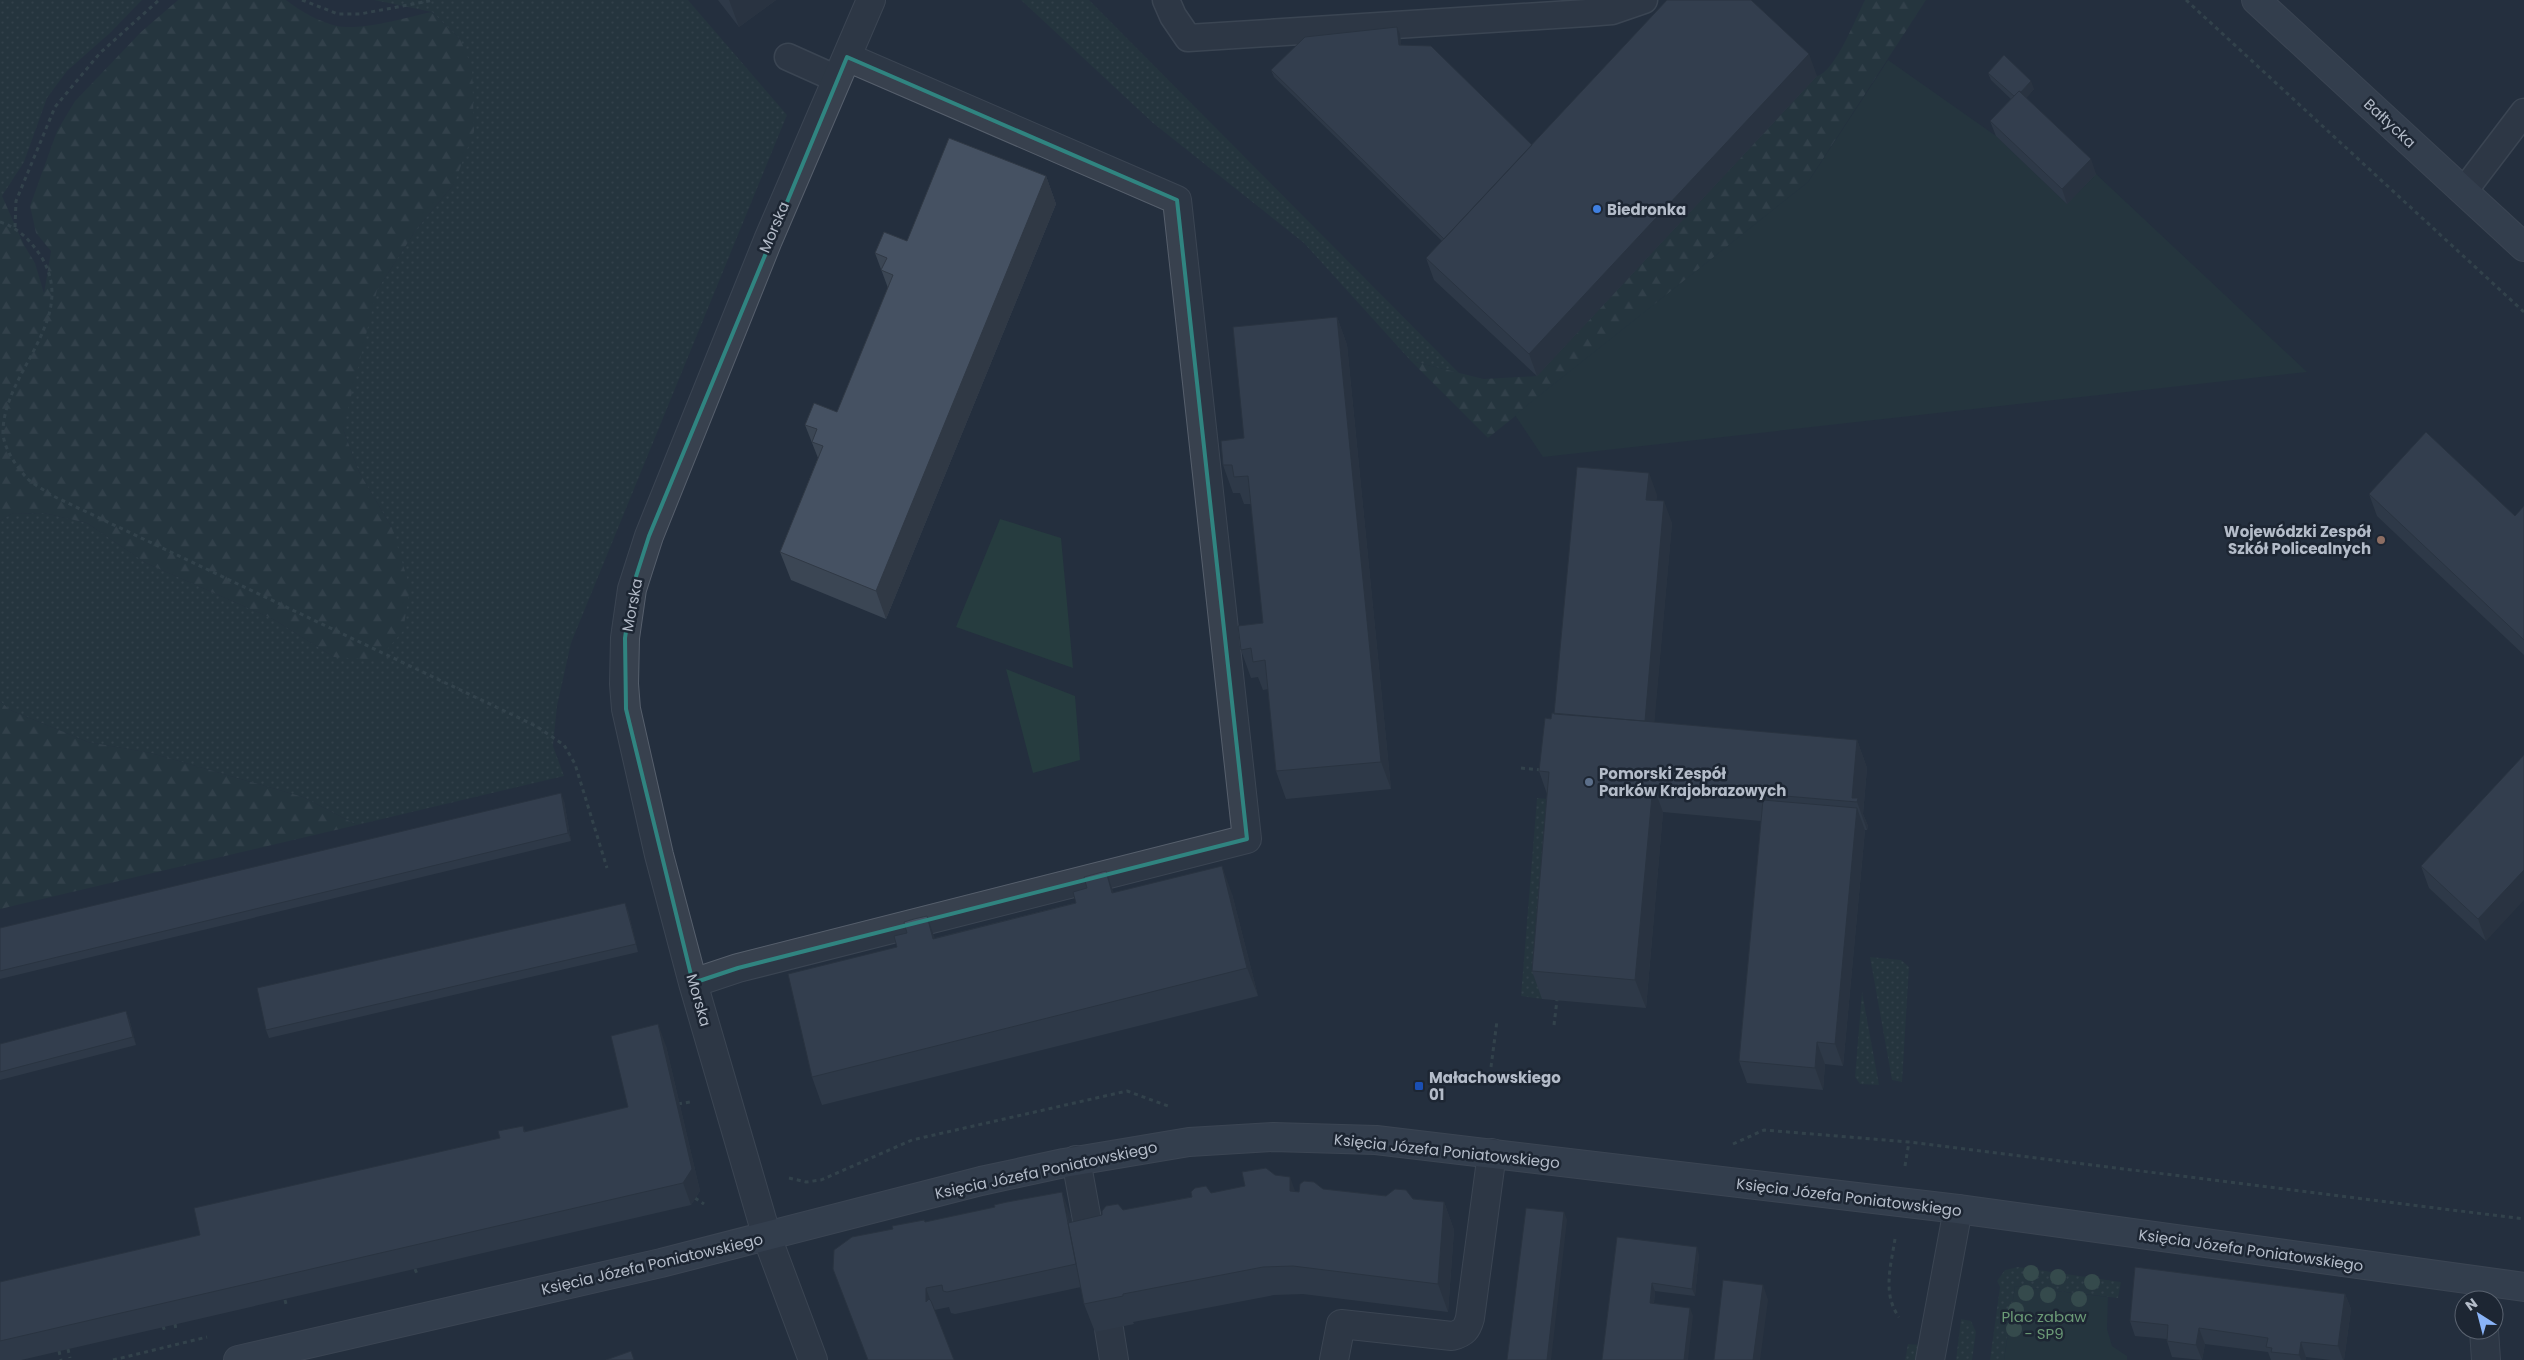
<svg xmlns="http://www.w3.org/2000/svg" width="2524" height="1360" font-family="Poppins,sans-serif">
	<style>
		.grass { fill: url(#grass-dots) }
		.forest { fill: url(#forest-firs) }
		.green { fill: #263c3f }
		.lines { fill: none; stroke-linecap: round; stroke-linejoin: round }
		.lane-casing { stroke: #565f6c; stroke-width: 29 }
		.street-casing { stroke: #565f6c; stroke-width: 30 }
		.secondary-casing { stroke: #565f6c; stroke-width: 30 }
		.path { stroke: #44595c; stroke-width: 3; stroke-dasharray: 4 4; stroke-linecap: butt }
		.lane { stroke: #38414e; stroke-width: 26 }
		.street { stroke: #38414e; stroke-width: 28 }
		.secondary { stroke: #465061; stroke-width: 28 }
		.tree { fill: #4b6a5d }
		.wall { fill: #3b4654 }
		.shaded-wall { fill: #303945 }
		.building { fill: #455162; stroke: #303945 }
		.marked { fill: none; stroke: #308480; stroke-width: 4; stroke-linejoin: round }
		.shop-dot { fill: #3f7fe0; stroke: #1d2633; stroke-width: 2 }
		.education-dot { fill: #8d6e63; stroke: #1d2633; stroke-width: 2 }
		.service-dot { fill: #5c6f8a; stroke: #1d2633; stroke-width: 2 }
		.transit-dot { fill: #1a4fb4; stroke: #1d2633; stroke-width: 2 }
		.labels { text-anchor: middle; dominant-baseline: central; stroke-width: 5; stroke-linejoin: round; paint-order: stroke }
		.street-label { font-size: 15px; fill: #b4bcc9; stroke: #1d2633 }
		.poi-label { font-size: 15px; font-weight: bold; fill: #b4bcc9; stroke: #1d2633; text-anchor: start }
		.park-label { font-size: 15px; fill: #6b9a76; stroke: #1d2633 }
	</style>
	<defs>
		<pattern id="grass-dots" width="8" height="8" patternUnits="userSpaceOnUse" patternTransform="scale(1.25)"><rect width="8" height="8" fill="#263c3f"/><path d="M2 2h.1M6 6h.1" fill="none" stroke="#435659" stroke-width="1.8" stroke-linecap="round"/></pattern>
		<pattern id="forest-firs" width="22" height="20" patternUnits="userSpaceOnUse" patternTransform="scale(1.25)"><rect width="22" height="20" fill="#263c3f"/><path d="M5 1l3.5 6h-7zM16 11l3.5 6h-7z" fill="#435659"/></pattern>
	</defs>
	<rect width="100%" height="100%" fill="#242f3e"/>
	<path class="grass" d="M0 0H142L110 33 67 71 47 98 24 162 2 196H0Z
		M374 0H688L787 115 571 643 557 706 553 746 564 776 357 825 303 797 151 753 88 742 10 710 0 701V521L11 514 44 513 87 523 146 563 273 619 334 657 392 528 359 472 343 429 348 358 377 290 416 230 454 184 460 39 432 12Z
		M1021 0H1089L1459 373 1411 361 1304 243 1153 123Z
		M1537 798 1560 800 1542 999 1521 996Z
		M1870 957 1901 960 1909 967 1902 1082 1892 1080Z
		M1862 992 1879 1085 1860 1084 1855 1077Z
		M2018 1267 2121 1282 2118 1298 2015 1286 2004 1360H1990L2000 1287 1997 1281 2005 1270Z
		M1961 1319 1971 1321 1976 1332 1972 1360H1956Z
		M1908 1344 1920 1345 1918 1360H1905Z"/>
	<path class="forest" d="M178 0H286C300 11 320 22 337 26 363 31 406 17 432 12L460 39 472 67 474 131 454 184 416 230 377 290 343 429 359 472 392 528 410 588 403 631 378 660 334 657 273 619 146 563 87 523 44 513 11 514 0 521V196H2L24 245 35 263 44 293 51 251 36 233 30 206 57 131 75 101 141 32Z
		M1865 0H1926L1808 182 1488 438 1411 361 1484 379 1537 376 1817 76C1835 72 1856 17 1865 0Z
		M0 701 10 710 88 742 151 753 303 797 357 825 0 909Z"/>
	<path class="green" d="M1888 60 1996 136 2067 204 2096 174 2307 372 1543 457 1515 415 1808 182Z
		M1000 519 1061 538 1073 668 956 627Z
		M1006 669 1075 696 1080 760 1033 773Z
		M2015 1286 2108 1297 2107 1329 2112 1346 2127 1356V1360H2004Z"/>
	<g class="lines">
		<g class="lane-casing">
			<path id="lane" d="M1166 0 1173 16 1188 38 1587 13 1612 11 1644 0
				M788 57 837 79
				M2464 191 2524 112"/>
		</g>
		<g class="street-casing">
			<path id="street" d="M693 983 738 968 1247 839 1177 200 847 57
				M1076 1160 1092 1247
				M1109 1329 1114 1360
				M2484 1330 2486 1360
				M813 1360 767 1237 693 983 659 855 626 709 624 684 625 638 632 589 649 536 768 240 871 0
				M1334 1360 1341 1324 1452 1336C1464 1333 1467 1329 1470 1318L1492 1153
				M1930 1360 1958 1209"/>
		</g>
		<g class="secondary-casing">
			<path id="secondary" d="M2256 0 2524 247
				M238 1360 661 1263 981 1181 1064 1163 1189 1142 1273 1137 1376 1140 1958 1209 2524 1287"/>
		</g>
		<path class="path" d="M302 0 338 14H360L434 0
			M2186 0 2524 312
			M0 222C19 228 31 241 42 258 78 319 5 371 3 430 2 446 16 466 26 477 32 484 43 489 51 495L536 726 564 745 575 764 607 868
			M15 227 16 201 55 107 100 53 159 0
			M1521 768 1541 770
			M1554 1025 1557 1000
			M1491 1067 1497 1021
			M678 1104 690 1102
			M1733 1144 1764 1130 1909 1142 2524 1219
			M1905 1166 1909 1142
			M789 1178 806 1182 821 1180 912 1140 1127 1091 1168 1106
			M695 1198 704 1204
			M1895 1239C1891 1265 1882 1294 1899 1317
			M415 1269 417 1274
			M285 1300 286 1304
			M175 1324 176 1330
			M163 1326 165 1332
			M68 1349 70 1358
			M59 1351 61 1360
			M113 1360 207 1337"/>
		<use href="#lane" class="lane"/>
		<use href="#street" class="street"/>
		<use href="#secondary" class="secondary"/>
	</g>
	<g class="tree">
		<circle cx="2031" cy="1273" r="8"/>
		<circle cx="2058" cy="1277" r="8"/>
		<circle cx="2092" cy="1282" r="8"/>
		<circle cx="2026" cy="1293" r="8"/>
		<circle cx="2048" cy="1295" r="8"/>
		<circle cx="2079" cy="1299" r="8"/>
		<circle cx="2016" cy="1310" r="8"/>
		<circle cx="2014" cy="1329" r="8"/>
	</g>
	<path class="wall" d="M718 0H776L739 27Z
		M1400 34 1401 45 1532 145 1817 76 1537 376 1434 280 1426 258 1442 241 1274 77 1271 70Z
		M1988 73 2034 89 2026 98 2096 174 2067 204 1996 136 1990 121 2011 99 1991 80Z
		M1046 176 1056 204 886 619 791 580 780 552 818 458 805 425 837 412 888 288 875 253 907 241Z
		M1337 317 1347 345 1391 789 1286 799 1276 771 1268 689 1263 690 1258 677 1251 678 1241 650 1263 623 1251 504H1244L1240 493H1233L1223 465 1244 438Z
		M2369 494 2515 516 2524 506V655L2377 516Z
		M1657 495 1656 501 1672 523 1654 722 1857 740 1867 768 1863 814 1868 826 1867 830H1865L1843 1066 1825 1064 1823 1090 1747 1083 1739 1061 1761 821 1663 812 1646 1008 1542 999 1532 971 1547 794 1539 771 1551 719Z
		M2524 755 2486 941 2429 888 2421 866Z
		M564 801 571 841 0 979V928Z
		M1114 893 1232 894 1258 996 822 1105 812 1077 897 947 907 933 935 938Z
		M628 911 638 952 269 1038 266 1030Z
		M129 1019 136 1045 0 1080V1044Z
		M666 1046 700 1191 691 1205 21 1360H0V1282L200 1235 500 1138 523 1126 525 1132 628 1107Z
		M1323 1189 1444 1202 1454 1230 1448 1312 1303 1294 1274 1295 1133 1322 1134 1324 1095 1332 1084 1304 1081 1287 955 1314 951 1313 949 1307 934 1310 867 1360 925 1222 1070 1214 1072 1222 1123 1210 1211 1193 1299 1192Z
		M1617 1237 1699 1255 1695 1296 1655 1291 1654 1303 1693 1316 1602 1360Z
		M2345 1294 2351 1309 2344 1360H2331L2306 1357V1360H2271L2268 1352 2205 1344 2202 1360 2172 1357 2167 1341V1339L2135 1336 2130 1321Z"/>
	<path class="shaded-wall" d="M729 0H776L739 27Z
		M1397 27 1400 34 1402 53 1399 45Z
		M1809 54 1817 76 1537 376 1529 354Z
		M2031 81 2034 89 2019 106 2016 98Z
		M2091 159 2096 174 2067 204 2062 189Z
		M1046 176 1056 204 886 619 876 591Z
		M1337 317 1347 345 1391 789 1381 762Z
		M1649 473 1657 495 1654 522 1646 500Z
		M1664 501 1672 523 1652 749 1644 727Z
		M1857 740 1867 768 1863 814 1868 826 1867 830 1857 802 1852 798Z
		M1653 785 1663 812 1646 1008 1635 980Z
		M561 793 564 801 571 841 568 833Z
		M1857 808 1865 830 1843 1066 1835 1044Z
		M1222 866 1232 894 1258 996 1247 968Z
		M2524 870V900L2486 941 2478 919Z
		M1106 871 1116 899 1112 893Z
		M625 903 628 911 638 952 636 944Z
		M927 916 937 944 933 939Z
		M126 1011 129 1019 136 1045 133 1037Z
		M658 1024 666 1046 700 1191 691 1205 683 1183Z
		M1817 1042 1825 1064 1823 1090 1815 1068Z
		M1290 1177 1300 1205 1290 1191Z
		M1062 1192 1070 1214 1086 1286 1078 1264Z
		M1444 1202 1454 1230 1448 1312 1438 1284Z
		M1564 1212 1567 1220 1551 1360H1547Z
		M1697 1247 1699 1255 1695 1296 1692 1289Z
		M1652 1283 1655 1291 1653 1310 1650 1303Z
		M1763 1285 1768 1300 1760 1360H1753Z
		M926 1288 934 1310 926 1302Z
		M2345 1294 2351 1309 2344 1360H2343L2338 1346Z
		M1690 1308 1693 1316 1688 1360H1684Z
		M2199 1328 2205 1344 2202 1360 2196 1345Z
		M2301 1342 2306 1357V1360H2301L2299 1355Z"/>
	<path class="building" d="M1667 0H1751L1809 54 1529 354 1426 258Z
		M1397 27 1399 45 1431 46 1532 145 1444 239 1271 70 1305 37Z
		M2004 55 2031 81 2021 92 2019 91 2014 96 1988 73Z
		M2019 91 2091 159 2062 189 1990 121Z
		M949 138 1046 176 876 591 780 552 823 446 812 442 817 429 805 425 814 403 837 412 893 275 881 270 887 258 875 253 884 232 907 241Z
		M1337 317 1381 762 1276 771 1265 660 1253 662 1251 648 1241 650 1238 626 1263 623 1248 476 1234 477 1232 465H1223L1221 441 1244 438 1233 327Z
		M2426 432 2515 516 2524 506V640L2369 494Z
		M1577 467 1649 473 1646 500 1664 501 1645 721 1554 714Z
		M1552 713 1857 740 1852 798H1858L1857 802 1653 785 1635 980 1532 971 1549 772 1539 771 1545 718 1551 719Z
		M2524 755V870L2478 919 2421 866Z
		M561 793 568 833 0 971V928Z
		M1763 800 1857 808 1835 1044 1817 1042 1815 1068 1739 1061Z
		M1222 866 1247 968 812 1077 788 974 897 947 894 936 907 933 904 922 914 919 927 916 933 939 1076 903 1073 892 1087 888 1084 877 1106 871 1112 893Z
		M625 903 636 944 266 1030 257 988Z
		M126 1011 133 1037 0 1072V1044Z
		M658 1024 692 1169 683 1183 0 1341V1282L200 1235 194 1208 500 1138 498 1131 523 1126 524 1132 628 1107 611 1036Z
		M1266 1168 1275 1175 1290 1177V1191L1299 1192 1300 1184 1304 1181 1314 1182 1323 1189 1386 1196 1395 1189 1406 1190 1413 1199 1444 1202 1438 1284 1293 1266 1263 1267 1123 1294V1296L1084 1304 1068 1223 1102 1215V1211L1106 1206 1118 1204 1123 1210 1192 1197 1191 1192 1195 1188 1206 1186 1211 1193 1245 1186 1242 1172Z
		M1062 1192 1076 1264 947 1292 943 1291 942 1285 926 1288V1302L929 1299 931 1301 954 1360H868L833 1269 834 1250 852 1237 893 1229 892 1226 924 1220 925 1222 995 1207 994 1205 1007 1202Z
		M1526 1208 1564 1212 1547 1360H1507Z
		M1617 1237 1697 1247 1692 1289 1652 1283 1650 1303 1690 1308 1684 1360H1602Z
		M2135 1267 2345 1294 2338 1346 2301 1342 2299 1355 2271 1352 2272 1348 2266 1347 2268 1338 2199 1328 2196 1345 2167 1341 2168 1325 2130 1321Z
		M1723 1280 1763 1285 1753 1360H1714Z
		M631 1351 634 1360H606Z"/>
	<path d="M0 0H2524V1360H0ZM847 57 1177 200 1247 839 738 968 693 983 626 709 625 638 632 589 649 536Z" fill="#242f3e" fill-opacity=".55" fill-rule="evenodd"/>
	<path class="marked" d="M847 57 1177 200 1247 839 738 968 693 983 626 709 625 638 632 589 649 536Z"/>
	<circle class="shop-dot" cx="1597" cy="209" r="5"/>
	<circle class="education-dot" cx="2381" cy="540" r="5"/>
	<circle class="service-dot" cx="1589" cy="782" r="5"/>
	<rect class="transit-dot" x="1414" y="1081" width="10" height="10" rx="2.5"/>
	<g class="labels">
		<g class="street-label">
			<text transform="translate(2390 123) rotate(43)">Bałtycka</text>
			<text transform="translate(774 227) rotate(-67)">Morska</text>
			<text transform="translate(632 605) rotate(-79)">Morska</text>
			<text transform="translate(699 1000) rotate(74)">Morska</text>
			<text transform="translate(1447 1151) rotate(6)">Księcia Józefa Poniatowskiego</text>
			<text transform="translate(1046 1170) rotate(-12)">Księcia Józefa Poniatowskiego</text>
			<text transform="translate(1849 1197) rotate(7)">Księcia Józefa Poniatowskiego</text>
			<text transform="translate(2251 1250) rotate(8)">Księcia Józefa Poniatowskiego</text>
			<text transform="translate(652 1264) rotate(-13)">Księcia Józefa Poniatowskiego</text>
		</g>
		<g class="poi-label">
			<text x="1607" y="209">Biedronka</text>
			<text x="2371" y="531" text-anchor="end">Wojewódzki Zespół<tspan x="2371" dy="17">Szkół Policealnych</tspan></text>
			<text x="1599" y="773">Pomorski Zespół<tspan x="1599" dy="17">Parków Krajobrazowych</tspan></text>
			<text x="1429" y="1077">Małachowskiego<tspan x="1429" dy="17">01</tspan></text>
		</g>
		<g class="park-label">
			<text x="2044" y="1316">Plac zabaw<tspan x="2044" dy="17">- SP9</tspan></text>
		</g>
	</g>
	<g transform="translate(2479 1315) rotate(324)"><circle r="24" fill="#1d2633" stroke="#59626f"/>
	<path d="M0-4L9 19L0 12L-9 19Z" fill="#8ab4f8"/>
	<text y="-8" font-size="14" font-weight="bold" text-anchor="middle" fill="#b4bcc9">N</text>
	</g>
</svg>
